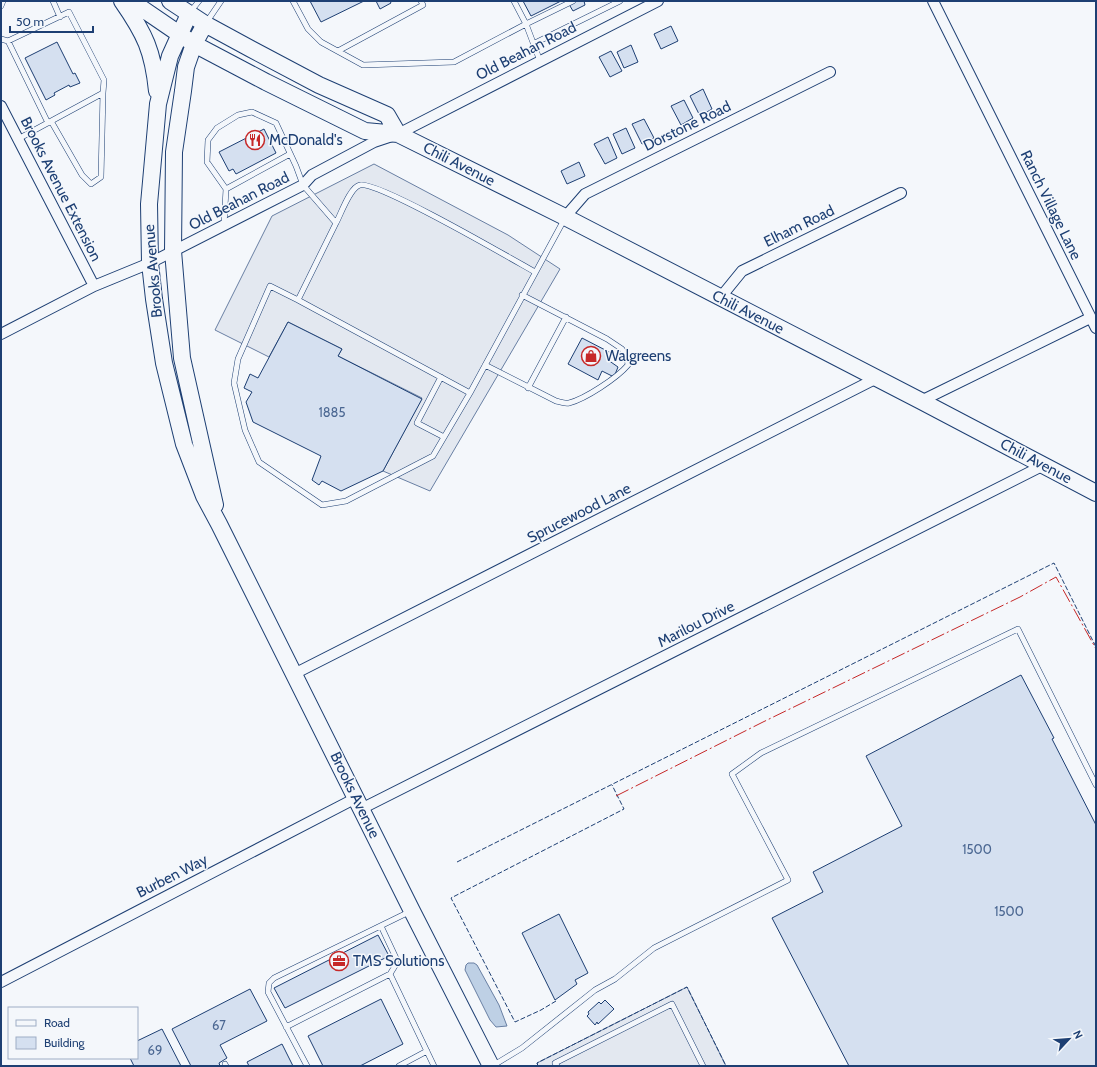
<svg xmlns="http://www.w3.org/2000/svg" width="1097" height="1067" font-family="Cabin,sans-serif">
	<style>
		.parking { fill: #e3e8f0; stroke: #687fa3 }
		.water { fill: #bed0e5; stroke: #687fa3 }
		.building { fill: #d5e0f0; stroke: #1d3f73 }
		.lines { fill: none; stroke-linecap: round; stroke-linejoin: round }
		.service-casing { stroke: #1d3f73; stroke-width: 6 }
		.minor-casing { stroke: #1d3f73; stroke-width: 12 }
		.primary-casing { stroke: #1d3f73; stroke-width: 18 }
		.service { stroke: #f4f7fb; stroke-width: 5 }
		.minor { stroke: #f4f7fb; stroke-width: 10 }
		.primary { stroke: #f4f7fb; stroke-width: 16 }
		.fence { stroke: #1d3f73; stroke-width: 1; stroke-dasharray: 5 2; stroke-linecap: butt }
		.power { stroke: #c62828; stroke-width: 1; stroke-dasharray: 14 3 2 3; stroke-linecap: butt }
		.labels { text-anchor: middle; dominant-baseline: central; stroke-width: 3; stroke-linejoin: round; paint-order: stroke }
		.number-label { font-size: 13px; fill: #4b6792 }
		.street-label { font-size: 15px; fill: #1d3f73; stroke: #f4f7fb }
		.poi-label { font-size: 15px; fill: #1d3f73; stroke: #f4f7fb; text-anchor: start }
	</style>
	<rect width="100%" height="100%" fill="#f4f7fb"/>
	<path class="parking" d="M374 164 508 235 560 269 430 491 383 471 422 398 338 356 342 349 288 322 269 357 215 330 272 216Z
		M687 987 726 1066H538L537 1063Z"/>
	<path class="water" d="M468 963H474L477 965 499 1005 507 1026 496 1027 490 1020 465 970 466 965Z"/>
	<path class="building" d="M310 1H364L321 22Z
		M376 1H390L391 3 380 9Z
		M523 1H561L531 16Z
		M567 1H584L585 5 573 11Z
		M671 26 678 41 661 49 654 34Z
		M57 42 73 74 75 73 80 83 70 87 69 85 54 93 55 95 46 100 25 58Z
		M631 45 638 62 624 68 617 52Z
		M611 51 622 71 610 77 599 57Z
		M703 89 712 109 700 116 690 96Z
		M684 100 693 118 681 125 671 106Z
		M644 119 654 138 642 144 632 124Z
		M626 128 635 148 622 154 613 134Z
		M264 129 276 153 236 174 233 169 229 171 219 152Z
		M608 137 617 158 605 164 594 144Z
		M579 162 585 176 567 184 561 171Z
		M288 322 342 349 338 356 422 399 383 471 341 491 322 481 319 485 312 480 321 456 253 422 246 402 252 392 244 388 250 374 258 378Z
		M582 338 611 353 608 360 618 367 614 377 602 371 598 380 568 364Z
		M1021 675 1054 738 1052 739 1096 825V1066H849L772 918 823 892 813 872 902 826 866 756Z
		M559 914 588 973 575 980 577 984 555 1000 522 933Z
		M378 935 389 956 285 1008 274 988Z
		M250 989 267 1021 220 1045 227 1058 219 1063 220 1066H191L172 1029Z
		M381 999 403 1044 360 1066H323L308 1036Z
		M605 1000 614 1009 598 1024 597 1022 595 1025 587 1016 589 1014 588 1012 599 1002 601 1004Z
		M162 1029 181 1066H134L130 1058H137V1041Z
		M282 1044 293 1066H249L247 1062Z"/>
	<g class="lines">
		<g class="service-casing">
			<path id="service" d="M53 1 60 17
				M293 1 308 29 321 42 363 65 454 62 526 24 573 1
				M514 1 526 24 540 61
				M1 6 3 1
				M191 11 199 1
				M206 23 221 1
				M1 39 8 41
				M535 43 620 1
				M338 51 423 5 421 1
				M51 121 82 175 91 184 101 177 103 93
				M18 139 103 93 104 80 69 12 8 41 48 123
				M226 189 290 154
				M336 223C341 214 350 187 360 185 378 181 510 258 535 272
				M224 225 226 189 207 162 208 140 217 128 238 115 252 112 276 123 296 166 303 185 336 223 298 300 470 393 565 218
				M298 300 270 286 238 359 234 383 245 430 259 462 322 505 346 501 433 456 470 393
				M485 365 556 401C560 402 565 404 569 403 585 399 617 378 628 365L627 358 622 349 607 339 522 295
				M441 377 417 423 444 437
				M528 388 566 317
				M381 926 396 958 395 966 390 974 434 1066
				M286 1027 390 974
				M225 1064 226 1066
				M494 1065 522 1048 595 990 615 979 654 948 788 880 732 774 761 753 1018 629 1096 785
				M307 1066 268 992 269 983 274 978 409 912
				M399 1066 427 1051
				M557 1066 555 1063 672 1004 703 1066"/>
		</g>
		<g class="minor-casing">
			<path id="minor" d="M933 1 1096 328
				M1 106 94 286
				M565 217 585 194 830 72
				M720 298 742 271 901 193
				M1 334 94 286 150 263 303 185 312 175 374 142 398 134 658 1
				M921 401 1090 318
				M294 674 877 378
				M361 809 1044 465
				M1 982 356 798"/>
		</g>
		<g class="primary-casing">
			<path id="primary" d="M122 1C145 34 153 51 157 91
				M131 1 194 44 266 82 365 131 398 134 565 217 921 401 1096 493
				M170 1 205 24 251 49 319 85 387 115 398 134
				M189 14 170 56 158 104 149 204 150 263 154 299 164 363 184 444 204 496 219 524 412 911 491 1066
				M205 24 194 44 186 67 183 91 174 152 173 251 182 358 215 505"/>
		</g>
		<use href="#service" class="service"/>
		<use href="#minor" class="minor"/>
		<use href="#primary" class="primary"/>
		<path class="fence" d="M457 862 1054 563 1096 647
			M556 1001 541 1010 515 1022 451 898 624 809 612 785
			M538 1066 537 1063 687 987 726 1066"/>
		<path class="power" d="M616 796 763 722 1020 597 1056 577 1096 649"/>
	</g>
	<defs>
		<g id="restaurant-ring" transform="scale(1)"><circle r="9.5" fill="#f4f7fb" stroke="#c62828" stroke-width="1.5"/><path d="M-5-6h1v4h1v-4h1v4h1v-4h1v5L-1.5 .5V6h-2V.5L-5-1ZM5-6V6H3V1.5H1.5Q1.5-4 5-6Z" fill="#c62828"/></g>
		<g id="shop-ring" transform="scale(1)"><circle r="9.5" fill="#f4f7fb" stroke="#c62828" stroke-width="1.5"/><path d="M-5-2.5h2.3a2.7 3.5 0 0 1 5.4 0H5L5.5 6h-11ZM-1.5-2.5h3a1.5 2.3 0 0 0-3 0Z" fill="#c62828"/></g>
		<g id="office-ring" transform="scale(1)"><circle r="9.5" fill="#f4f7fb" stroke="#c62828" stroke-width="1.5"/><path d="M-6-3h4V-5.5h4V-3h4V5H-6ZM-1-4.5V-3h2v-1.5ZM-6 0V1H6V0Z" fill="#c62828"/></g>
	</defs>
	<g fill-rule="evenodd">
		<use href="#restaurant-ring" x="255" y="140"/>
		<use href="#shop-ring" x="591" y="356"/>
		<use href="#office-ring" x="339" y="961"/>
	</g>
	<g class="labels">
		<g class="number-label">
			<text x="332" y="412">1885</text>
			<text x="977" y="849">1500</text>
			<text x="1009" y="911">1500</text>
			<text x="219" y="1025">67</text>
			<text x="155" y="1050">69</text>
		</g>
		<g class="street-label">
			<text transform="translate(526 51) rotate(-27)">Old Beahan Road</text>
			<text transform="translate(687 126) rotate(-26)">Dorstone Road</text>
			<text transform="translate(459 164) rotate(27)">Chili Avenue</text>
			<text transform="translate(61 189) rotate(63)">Brooks Avenue Extension</text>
			<text transform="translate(239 201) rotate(-27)">Old Beahan Road</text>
			<text transform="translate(1051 205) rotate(64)">Ranch Village Lane</text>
			<text transform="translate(799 226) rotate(-26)">Elham Road</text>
			<text transform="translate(153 271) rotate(-95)">Brooks Avenue</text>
			<text transform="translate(748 312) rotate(27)">Chili Avenue</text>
			<text transform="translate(1036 461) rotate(28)">Chili Avenue</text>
			<text transform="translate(579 513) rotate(-27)">Sprucewood Lane</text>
			<text transform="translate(696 624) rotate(-27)">Marilou Drive</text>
			<text transform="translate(355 795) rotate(64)">Brooks Avenue</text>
			<text transform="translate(172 876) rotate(-27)">Burben Way</text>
		</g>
		<g class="poi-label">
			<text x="269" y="140">McDonald's</text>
			<text x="605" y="356">Walgreens</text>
			<text x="353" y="961">TMS Solutions</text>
		</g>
	</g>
	<rect width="1097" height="1067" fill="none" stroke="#1d3f73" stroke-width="4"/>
	<rect x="8" y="1007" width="130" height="52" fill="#f4f7fb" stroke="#9eadc5"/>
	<rect x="16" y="1020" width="20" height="6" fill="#f4f7fb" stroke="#9eadc5"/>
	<text x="44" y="1027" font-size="12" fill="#1d3f73">Road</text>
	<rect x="16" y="1037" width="20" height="12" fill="#d5e0f0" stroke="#9eadc5"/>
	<text x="44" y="1047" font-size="12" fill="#1d3f73">Building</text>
	<g transform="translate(1069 1039) rotate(64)" stroke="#f4f7fb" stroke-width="3" paint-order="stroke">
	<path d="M0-3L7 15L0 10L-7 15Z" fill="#1d3f73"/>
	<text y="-6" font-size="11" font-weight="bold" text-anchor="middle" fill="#1d3f73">N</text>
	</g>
	<path d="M10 26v6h83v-6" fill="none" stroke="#1d3f73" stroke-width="2"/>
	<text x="16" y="26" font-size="12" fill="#1d3f73" stroke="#f4f7fb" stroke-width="3" paint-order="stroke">50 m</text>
</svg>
